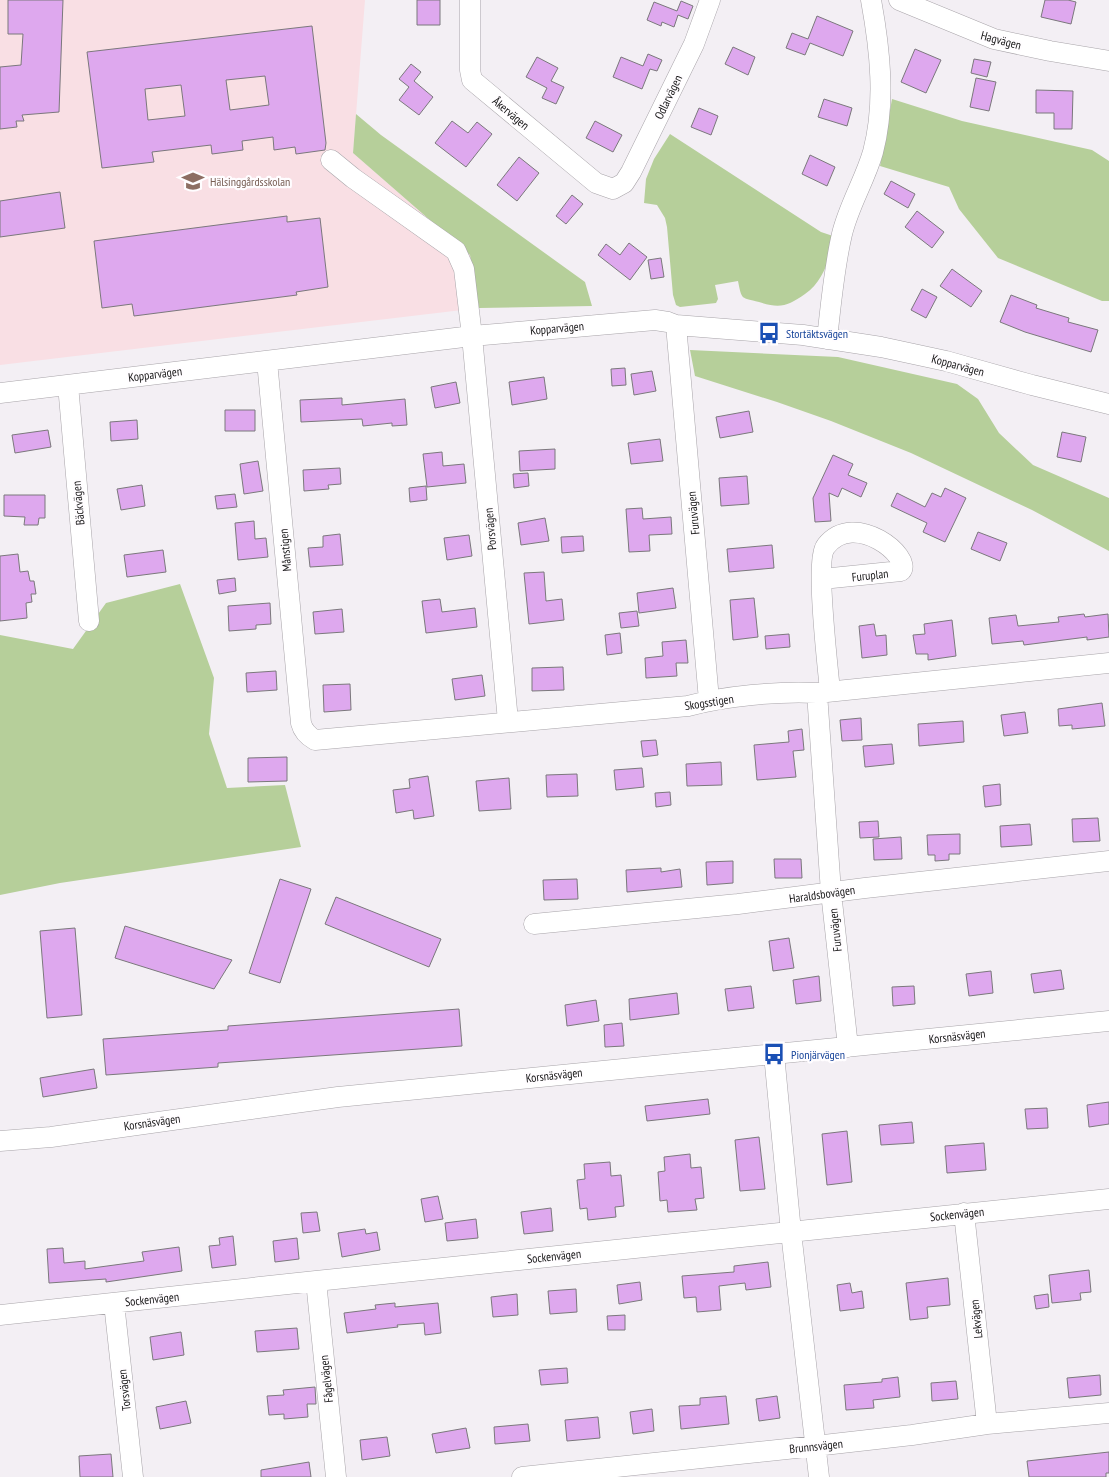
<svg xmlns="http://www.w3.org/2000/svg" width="1109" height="1477" font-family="'PT Sans Narrow',sans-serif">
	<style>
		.education { fill: #f9dfe4 }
		.green { fill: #b6cf9a }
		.building { fill: #dea8ee; stroke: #7b787c; fill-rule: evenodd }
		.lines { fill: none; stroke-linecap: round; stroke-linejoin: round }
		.minor-casing { stroke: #a8a4a9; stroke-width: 21 }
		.minor { stroke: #fff; stroke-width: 20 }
		.labels { text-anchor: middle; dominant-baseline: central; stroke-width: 4.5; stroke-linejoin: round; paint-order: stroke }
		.street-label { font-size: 12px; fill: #171617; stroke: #fffdff }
		.education-label { font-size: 12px; fill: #785e54; stroke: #fffdff; text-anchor: start }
		.transit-label { font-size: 12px; fill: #164399; stroke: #fffdff; text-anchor: start }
	</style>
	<rect width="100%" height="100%" fill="#f3eff4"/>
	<path class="education" d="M0 0H365L353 153 470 255 479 308 0 365Z"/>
	<path class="green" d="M892 99 962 121 1092 150 1109 161V301H1102L998 258 959 209 949 187 880 166Z
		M356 114 381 135 585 282 592 306 479 308 470 255 353 153Z
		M670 134 821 232 836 237C829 258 824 281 805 294 788 306 780 309 759 302 741 297 742 301 738 281L715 285 718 299 716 303 680 307 676 305 673 295 667 227 665 218 657 205 644 203 646 179 654 159Z
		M690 350 838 357 957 384 978 399 999 433 1033 465 1109 498V551L1032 510 911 453 831 421 777 402 695 376Z
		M180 584 214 678 209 734 227 788 285 785 301 847 60 883 0 895V635L73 649 106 603Z"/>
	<path class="building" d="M8 0H63L59 112 22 115 24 121H16L17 127 0 129V67L21 65 23 34H8Z
		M417 0H440V25H417Z
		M1045 0H1068L1076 2 1071 24 1041 17Z
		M681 1 693 6 688 19 678 15 674 27 662 22 661 26 647 20 654 2 677 11Z
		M817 16 853 31 843 56 810 43 805 55 786 48 792 33 808 39Z
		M312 26 326 143 325 150 296 154 295 147 274 150 273 137 242 141 243 150 212 154 211 145 152 152 154 162 102 168 87 52ZM265 76 269 105 230 110 226 80ZM181 85 185 116 148 120 145 89Z
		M733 47 755 57 748 75 725 64Z
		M915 49 941 60 926 93 901 82Z
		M648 54 662 60 657 71 650 69 642 89 613 77 621 57 643 66Z
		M537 57 558 68 551 81 564 87 556 104 542 98 547 88 526 77Z
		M974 59 991 62 987 77 971 73Z
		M411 64 421 72 414 81 433 97 419 115 399 100 409 87 399 79Z
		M976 78 996 82 989 111 970 107Z
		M1036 90 1073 91 1072 129H1054V113H1036Z
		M824 99 852 108 847 126 818 117Z
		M699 108 718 116 711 135 691 127Z
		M452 121 468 133 477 122 492 134 466 167 435 143Z
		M595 121 622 135 613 152 586 138Z
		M810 155 835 167 827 186 802 174Z
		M519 157 539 173 517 201 497 185Z
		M891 181 915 194 908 208 884 194Z
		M60 192 65 228 0 237V201Z
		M572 195 583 204 566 224 556 216Z
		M917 211 944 232 932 248 905 227Z
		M287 216V222L320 218 328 287 296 292 297 295 134 316 132 304 102 308 94 241Z
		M629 243 647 257 630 280 598 255 606 244 620 255Z
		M661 258 664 277 651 279 648 260Z
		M952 269 982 291 971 307 940 286Z
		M922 289 937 297 926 318 911 310Z
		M1011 295 1037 305 1036 308 1069 318 1068 322 1098 330 1091 352 1025 332 1000 322Z
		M625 368 626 385 612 386 611 369Z
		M652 371 656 391 634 395 631 374Z
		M544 377 547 399 512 405 509 382Z
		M456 382 460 403 435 408 431 387Z
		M342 398V405L405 399 407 425 392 426V423L363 426 362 419 301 422 300 400Z
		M225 410H255V431H225Z
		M749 411 753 432 720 438 716 417Z
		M137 420 138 439 111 441 110 422Z
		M48 430 51 447 15 453 12 435Z
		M1062 432 1086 437 1081 462 1057 457Z
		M660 439 663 461 631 464 628 443Z
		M555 449V469L520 471 519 451Z
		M442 452 443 466 464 464 466 483 427 487 423 454Z
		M833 455 853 464 848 475 867 483 861 497 842 488 838 497 829 493 831 521 815 522 813 498Z
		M258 461 263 491 244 494 240 464Z
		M340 468 341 484 328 485 329 489 304 491 303 470Z
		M528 473 529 486 514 488 513 474Z
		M747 476 749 504 721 506 719 478Z
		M142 485 145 506 121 510 117 489Z
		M426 486 427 500 410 502 409 488Z
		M945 488 966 498 945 542 923 532 927 523 891 506 897 493 925 507 932 493 941 497Z
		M235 494 237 507 217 509 215 496Z
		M4 495H45V518H39L38 525H24L25 517 4 516Z
		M642 508 643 519 671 517 672 534 649 535 650 551 629 552 626 509Z
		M545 518 549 541 521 545 518 523Z
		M254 521 255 539 266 538 268 557 238 560 235 523Z
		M978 532 1007 543 1000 561 971 549Z
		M340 534 343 565 310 567 308 548 323 547V536Z
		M469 535 472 556 447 560 444 538Z
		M583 536 584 551 562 553 561 537Z
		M772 545 774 568 729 572 727 549Z
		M163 550 166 572 127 577 124 555Z
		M18 554 20 572 28 571 30 581H34L36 594H31L32 602 26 603 27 618 0 621V556Z
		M544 572 546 601 562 599 564 620 529 624 524 573Z
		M235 578 236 591 219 594 217 580Z
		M673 588 676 608 639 613 637 593Z
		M754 598 758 637 733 640 730 600Z
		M440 599 442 612 475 608 477 627 426 633 422 601Z
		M270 603 271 624 256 625V629L229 631 228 606Z
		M342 609 344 632 315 634 313 612Z
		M637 611 639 626 621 628 619 613Z
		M1084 614 1085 617 1108 614 1109 637 1087 640V637L1024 645 1023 641 992 644 989 618 1016 615 1018 626 1059 622 1058 617Z
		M952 620 956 656 928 660V654H916L913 635 925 634 924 624Z
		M874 624 876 636 886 635 887 655 862 658 859 626Z
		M620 633 622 653 607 655 605 635Z
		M789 634 790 647 766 649 765 636Z
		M686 640 688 663H676L677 676 646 678 645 658 663 656 662 642Z
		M563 667 564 690 532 691V668Z
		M276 671 277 690 247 692 246 673Z
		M482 675 485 696 455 700 452 679Z
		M350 684 351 710 324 712 323 685Z
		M1102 703 1105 726 1072 729V725L1059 726 1058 709Z
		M1025 712 1028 733 1004 736 1001 715Z
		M861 718 862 740 842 741 840 720Z
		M963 721 964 742 919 746 918 724Z
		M802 729 804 750 793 751 796 777 757 780 754 745 789 742 788 731Z
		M656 740 658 755 643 757 641 741Z
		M892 744 894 764 865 767 863 746Z
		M287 757V781L248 782V758Z
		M721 762 722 785 687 786 686 764Z
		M642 768 644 787 616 790 614 770Z
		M577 774 578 796 547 797 546 775Z
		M428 776 434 816 414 819 413 810 396 813 393 790 410 788 409 779Z
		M509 778 511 809 479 811 476 781Z
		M1000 784 1001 805 985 807 983 786Z
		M670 792 671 805 656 807 655 793Z
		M1098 818 1100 841 1073 842 1072 819Z
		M878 821 879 837 860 838 859 822Z
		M1030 824 1032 845 1001 847 1000 826Z
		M960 834V854H949V860L935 861V855H928L927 835Z
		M901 837 902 859 874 860 873 839Z
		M774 859H801L802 878H775Z
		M733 861V883L707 885 706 862Z
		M661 868V872L680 869 682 887 627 892 626 870Z
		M280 879 311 889 280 983 249 973Z
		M577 879 578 899 544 900 543 880Z
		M336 897 441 939 429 967 325 924Z
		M125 926 232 960 214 989 115 958Z
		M75 928 82 1015 47 1018 40 931Z
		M789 938 794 968 773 971 769 941Z
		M1061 970 1064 989 1034 993 1031 974Z
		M991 971 993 993 969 996 966 974Z
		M819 976 821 1001 796 1004 793 980Z
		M751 986 754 1008 728 1011 725 989Z
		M914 986 915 1004 893 1006 892 987Z
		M677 993 679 1014 630 1020 629 999Z
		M596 1000 599 1021 567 1026 565 1005Z
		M459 1009 462 1046 218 1063V1067L106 1075 103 1039 228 1030V1026Z
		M622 1023 624 1046 605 1047 604 1025Z
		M94 1069 97 1088 43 1097 40 1078Z
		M708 1099 710 1114 647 1121 645 1106Z
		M1109 1102V1124L1089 1127 1087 1105Z
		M1047 1108 1048 1128 1027 1129 1025 1109Z
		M912 1122 914 1143 881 1145 879 1125Z
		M847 1131 852 1182 827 1185 822 1134Z
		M759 1137 765 1189 740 1191 735 1140Z
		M984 1143 986 1170 947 1173 945 1146Z
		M690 1154 691 1168 701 1167 704 1198 695 1199 697 1210 668 1212 667 1200 660 1201 658 1172 665 1171 664 1157Z
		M610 1162 611 1176 621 1175 624 1206 615 1207 616 1217 588 1220 587 1208 580 1209 577 1180 585 1179 584 1164Z
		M438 1196 443 1219 425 1222 421 1199Z
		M551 1208 553 1231 524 1234 521 1212Z
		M317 1212 320 1231 303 1233 301 1213Z
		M476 1219 478 1238 447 1241 445 1223Z
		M365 1229 366 1234 377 1232 380 1250 342 1257 338 1233Z
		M233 1236 236 1265 212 1268 209 1246 220 1245 219 1238Z
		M297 1238 299 1259 275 1262 273 1241Z
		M179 1247 182 1271 106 1282V1279L49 1283 47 1249 63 1248 64 1263 85 1261V1269L144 1261 142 1252Z
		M768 1262 771 1287 746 1290 745 1283 719 1286 721 1310 697 1312 696 1297 684 1298 682 1276 734 1272V1266Z
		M1089 1270 1091 1292 1080 1293 1081 1300 1052 1303 1049 1275Z
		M948 1278 950 1305 927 1307 928 1318 910 1320 906 1283Z
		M640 1282 642 1300 619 1304 617 1285Z
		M850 1283 852 1293 862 1291 864 1308 840 1311 837 1285Z
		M576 1289 577 1312 550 1314 548 1291Z
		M517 1294 518 1315 493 1317 491 1297Z
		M1048 1294 1049 1307 1036 1309 1034 1296Z
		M395 1303V1307L438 1303 441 1333 425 1335 424 1323 397 1325 398 1327 347 1333 344 1313 376 1309 375 1305Z
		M625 1315V1330H608L607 1316Z
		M297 1328 299 1349 257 1352 255 1331Z
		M181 1332 184 1355 153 1360 150 1337Z
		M567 1368 568 1383 541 1385 539 1370Z
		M1100 1375 1101 1395 1069 1398 1067 1378Z
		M898 1377 900 1397 873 1400 874 1408 846 1410 844 1385 882 1382V1379Z
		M956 1381 958 1399 932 1401 931 1383Z
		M315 1387 316 1404H307L308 1417 284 1419V1414L269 1415 267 1396 284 1395 283 1390Z
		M726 1396 729 1424 681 1429 679 1406 700 1405V1398Z
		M777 1396 780 1418 759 1421 756 1399Z
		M186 1401 191 1423 160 1429 156 1407Z
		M652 1409 654 1431 633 1434 630 1412Z
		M598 1417 600 1438 567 1441 565 1420Z
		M528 1424 530 1441 495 1444 494 1427Z
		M466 1428 470 1448 436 1453 432 1434Z
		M387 1437 390 1456 362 1460 360 1440Z
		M1109 1452V1473H1106V1477H1029L1027 1461Z
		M111 1454 113 1477H80L79 1456Z
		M309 1462 311 1477H261V1470Z"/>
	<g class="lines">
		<g class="minor-casing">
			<path id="minor" d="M470 0V70L472 80 596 183 613 189 624 183 631 172 694 44 710 0
				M899 0 994 39 1050 51 1109 61
				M331 160 353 178 456 251 464 269 472 336 508 721
				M676 325 709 700
				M827 339C831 304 834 268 842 234 849 205 865 180 873 152 886 103 880 49 871 0
				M267 361 301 723C303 731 308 736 315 740L688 706C725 696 778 691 817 693L1109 663
				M68 385 89 621
				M0 393 472 336 655 320 668 322 676 325 803 335 881 347 946 361 1032 385 1109 404
				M822 579 901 571C913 558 855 509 826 546 815 559 828 669 830 691
				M817 693 831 892 848 1047
				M534 924 738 904 865 888 1109 861
				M774 1054 791 1232 819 1477
				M0 1141 51 1137 338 1097 1109 1021
				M964 1213 987 1424
				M316 1281 336 1477
				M114 1303 133 1477
				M0 1315 316 1281 1109 1199
				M522 1477 815 1446 912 1435 987 1424 1109 1413"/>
		</g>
		<use href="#minor" class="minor"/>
	</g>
	<defs>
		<g id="school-bare" transform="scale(1.725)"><path d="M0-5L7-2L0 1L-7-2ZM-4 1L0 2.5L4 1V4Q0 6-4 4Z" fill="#8d6e63" stroke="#fffdff" stroke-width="2.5" paint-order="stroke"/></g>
		<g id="bus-bare" transform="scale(1.725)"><path d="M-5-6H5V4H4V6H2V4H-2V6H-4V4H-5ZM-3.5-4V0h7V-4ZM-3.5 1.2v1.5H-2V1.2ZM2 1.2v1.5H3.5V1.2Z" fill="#1a4fb4" stroke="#fffdff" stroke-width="2.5" paint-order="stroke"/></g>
	</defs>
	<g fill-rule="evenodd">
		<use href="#school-bare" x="193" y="181"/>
		<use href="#bus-bare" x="769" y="333"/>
		<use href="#bus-bare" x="774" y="1054"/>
	</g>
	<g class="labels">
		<g class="street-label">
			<text transform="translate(1001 40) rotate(15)">Hagvägen</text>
			<text transform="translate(668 97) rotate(-64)">Odlarvägen</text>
			<text transform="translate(511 113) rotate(40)">Åkervägen</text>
			<text transform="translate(557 328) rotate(-5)">Kopparvägen</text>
			<text transform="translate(958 365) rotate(15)">Kopparvägen</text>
			<text transform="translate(155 374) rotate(-7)">Kopparvägen</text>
			<text transform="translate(78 503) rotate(-95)">Bäckvägen</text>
			<text transform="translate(693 513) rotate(-95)">Furuvägen</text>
			<text transform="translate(490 529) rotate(-95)">Porsvägen</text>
			<text transform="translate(285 550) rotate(-95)">Månstigen</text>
			<text transform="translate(870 575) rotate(-6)">Furuplan</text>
			<text transform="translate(709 702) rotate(-9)">Skogsstigen</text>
			<text transform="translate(822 894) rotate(-8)">Haraldsbovägen</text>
			<text transform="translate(835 930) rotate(-96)">Furuvägen</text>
			<text transform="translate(957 1036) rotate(-6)">Korsnäsvägen</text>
			<text transform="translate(554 1075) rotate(-6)">Korsnäsvägen</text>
			<text transform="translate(152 1122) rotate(-8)">Korsnäsvägen</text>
			<text transform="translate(957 1214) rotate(-6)">Sockenvägen</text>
			<text transform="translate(554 1256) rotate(-6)">Sockenvägen</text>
			<text transform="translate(152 1299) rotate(-6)">Sockenvägen</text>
			<text transform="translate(976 1319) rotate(-96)">Lekvägen</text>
			<text transform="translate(326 1379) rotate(-96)">Fågelvägen</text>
			<text transform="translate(124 1390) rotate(-96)">Torsvägen</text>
			<text transform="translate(816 1446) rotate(-6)">Brunnsvägen</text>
		</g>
		<g class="education-label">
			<text x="210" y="181">Hälsinggårdsskolan</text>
		</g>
		<g class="transit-label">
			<text x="786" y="333">Stortäktsvägen</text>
			<text x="791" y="1054">Pionjärvägen</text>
		</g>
	</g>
</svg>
